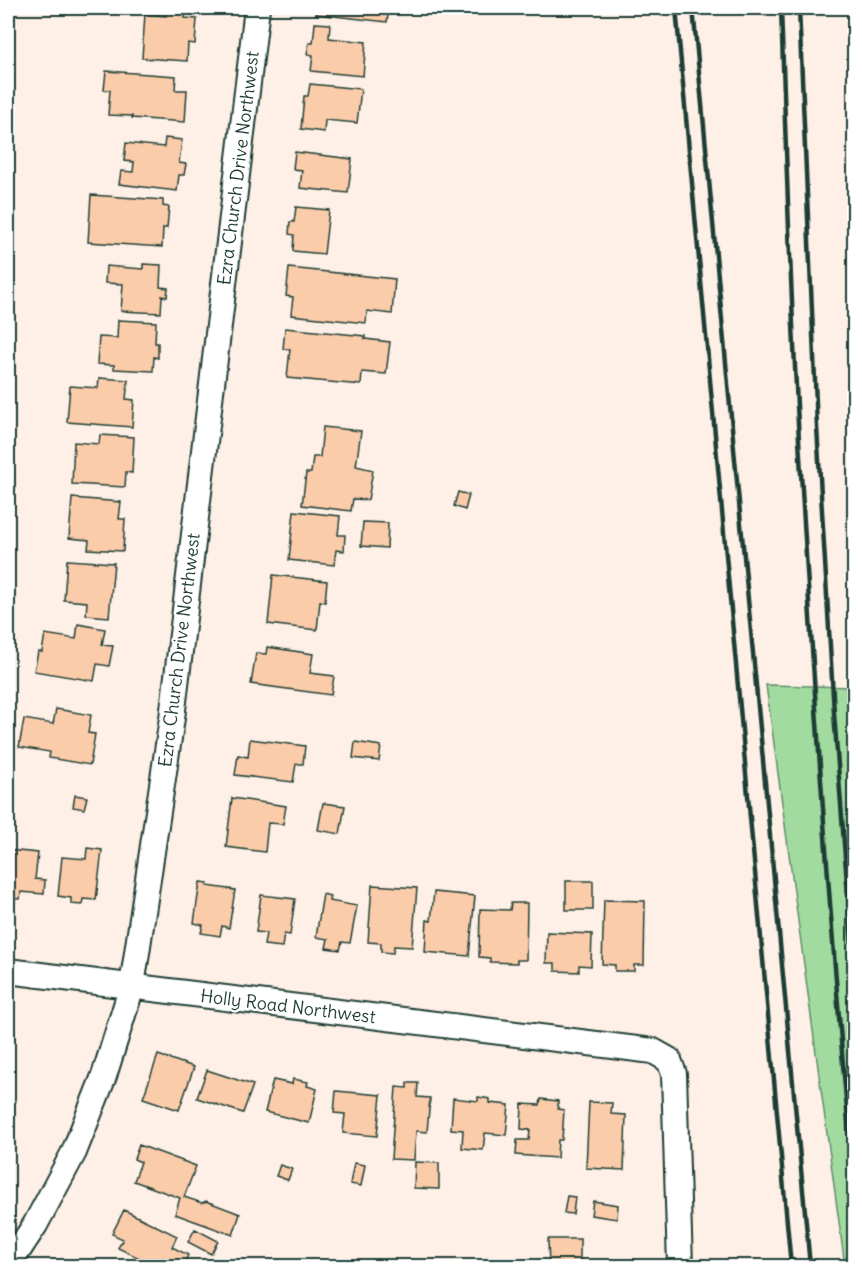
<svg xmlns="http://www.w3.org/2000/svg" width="862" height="1274" font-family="Delius,sans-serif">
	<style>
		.green { fill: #a2dba0; stroke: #608c6a; stroke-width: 1.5 }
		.building { fill: #fbccaa; stroke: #1f3d34; stroke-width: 1.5 }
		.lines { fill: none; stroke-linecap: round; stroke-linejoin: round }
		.street-casing { stroke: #1f3d34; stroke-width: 28 }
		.street { stroke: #fff; stroke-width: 24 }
		.rail { stroke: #1f3d34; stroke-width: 4.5 }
		.labels { text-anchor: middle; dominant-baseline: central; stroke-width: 4.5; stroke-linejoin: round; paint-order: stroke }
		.street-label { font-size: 18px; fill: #1f3d34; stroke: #fff }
	</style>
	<rect width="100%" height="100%" fill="#fef0e6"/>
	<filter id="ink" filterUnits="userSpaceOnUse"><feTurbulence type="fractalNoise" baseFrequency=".0167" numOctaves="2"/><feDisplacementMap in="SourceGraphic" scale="12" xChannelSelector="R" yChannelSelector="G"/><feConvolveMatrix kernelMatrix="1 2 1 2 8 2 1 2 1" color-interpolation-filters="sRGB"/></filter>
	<g filter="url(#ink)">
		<path class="green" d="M766 685 854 687V1266H845Z"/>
		<path class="building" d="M167 8 186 9 185 18 197 19 195 44 188 43 187 61 142 58 145 14 166 16Z
			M316 8H389L387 22 316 14Z
			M315 23 330 24 329 38 366 42 363 76 311 71 313 55 307 54 309 43H313Z
			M106 71 176 76 175 90H187L185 122 132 118V116L108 115 110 90H104Z
			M310 84 361 89 357 123 325 120 324 132 301 129 304 96H308Z
			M165 138 182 140 179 163 186 164 184 175H179L177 191 119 184 121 171 133 172 134 162 124 161 126 143 164 147Z
			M295 152 352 159 348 193 300 188 302 170 293 169Z
			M91 195 163 200V206L169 207 167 228H163L162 247 88 242Z
			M296 207 329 210 324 254 293 251 294 235 289 234 290 222H294Z
			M143 264 161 265 160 287 168 288 167 297 162 296 161 313 121 311 123 284 105 283 106 266 143 269Z
			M289 268 395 279 392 314 367 311 366 323 291 315 293 297 286 296Z
			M118 320 156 322 155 343H158V358L154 357 153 371 114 369V365L97 364 99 337 117 338Z
			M285 328 365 336V339L390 342 386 374 362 372 361 385 287 378 290 349H283Z
			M99 378 128 380 126 399 134 400 132 427 67 422 70 386 98 388Z
			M323 427 361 431 356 466 373 470 368 500 353 499 351 511 302 505 306 473H311L313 457H320Z
			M100 435 134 437 132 473 126 472 125 487 72 484 74 442 99 444Z
			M458 492 469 495 465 510 454 506Z
			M72 498 121 502 119 519H125L123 551 88 549 89 540 69 538Z
			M294 511 340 516 338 535H345L344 551 336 550 334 565 289 560Z
			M363 522 388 523 387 548 361 546Z
			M67 560 114 563 109 617 86 615 87 602 64 600Z
			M273 575 327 581 325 602 320 601 317 630 268 624Z
			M78 624 105 629 102 645 113 646 109 666 97 664 94 681 34 671 38 652H42L45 634 76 639Z
			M267 647 313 654 310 673 334 676 331 695 251 684 256 653 266 654Z
			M56 709 91 715 88 733 95 734 90 765 49 758 50 752 19 747 24 719 53 724Z
			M250 739 305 746 303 764H296L293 782 235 775 238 755 248 757Z
			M355 742 381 746 379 761 353 758Z
			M75 795 87 797 84 809 73 807Z
			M232 798 286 806 283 824 268 823 265 852 226 847Z
			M323 803 345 806 340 834 318 830Z
			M87 848 102 850 96 900 83 899 82 905 71 904V898L58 896 62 857 86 859Z
			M8 850 38 853 35 879 45 880 44 894 21 892 20 899 8 898Z
			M566 881H593V910H566Z
			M200 882 208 883 207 886 235 890 229 928 222 926 220 936 201 933 203 925 194 923Z
			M372 885 417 888 412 947 394 946 393 953 381 952V943L368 942Z
			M434 892 475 896 469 956 425 952 427 920 431 921Z
			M323 894 330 896 329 901 357 906 350 943 342 942 340 950 326 948 328 939 316 937Z
			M261 895 295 899 290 935 284 934 282 947 264 945 266 933 256 932Z
			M604 900 645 901 644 965H634V971H615V965L602 964Z
			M511 903H527L526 960H517V963L490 962V958L479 957 480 909 510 910Z
			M547 932 592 934 591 966 579 965V972L555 971V963H546Z
			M158 1055 194 1067 179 1110 143 1098Z
			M207 1070 253 1085 243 1113 197 1098Z
			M293 1079 308 1082 307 1086 317 1089 309 1123 265 1112 273 1080 292 1084Z
			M407 1083H418L417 1097 430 1098 427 1132 416 1131 414 1160 391 1159 396 1087 407 1088Z
			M336 1091 381 1095 377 1136 343 1133 345 1114 334 1113Z
			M478 1097 490 1099V1103L509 1105 506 1135 485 1133 483 1150 462 1148 463 1130 451 1129 453 1098 478 1101Z
			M541 1099 558 1101V1109L564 1110 562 1140H558L557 1158 516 1155 517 1140H529L530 1130 521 1129 522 1104 540 1105Z
			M589 1102 612 1103 611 1114 626 1115 624 1170 586 1168Z
			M139 1145 196 1166 184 1197 202 1203 206 1201 240 1214 233 1235 175 1214 180 1198 134 1181 141 1162 134 1159Z
			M415 1162 439 1163V1189L414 1188Z
			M354 1163 365 1165 361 1186 350 1184Z
			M280 1165 292 1169 288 1180 276 1176Z
			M567 1196 575 1197 573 1214 564 1213Z
			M593 1201 618 1205 617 1219 591 1215Z
			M124 1210 177 1236 172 1247 188 1255 183 1266H156L118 1248 123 1239 112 1234Z
			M195 1229 218 1241 211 1254 188 1242Z
			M548 1239H580V1266H549Z"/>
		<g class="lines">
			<g class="street-casing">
				<path id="street" d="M8 971 653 1051 669 1060 674 1074 680 1266
					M8 1266 35 1225 74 1152 104 1076 132 986 172 718 257 8"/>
			</g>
			<use href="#street" class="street"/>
			<path class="rail" d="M676 8 791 1266
				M693 8 810 1266
				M781 8C786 146 790 285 798 423 813 678 830 933 854 1187
				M799 8 817 427 834 713 854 974"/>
		</g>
	</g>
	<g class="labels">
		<g class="street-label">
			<text transform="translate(238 168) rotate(-83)">Ezra Church Drive Northwest</text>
			<text transform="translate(179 650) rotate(-83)">Ezra Church Drive Northwest</text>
			<text transform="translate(288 1006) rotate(7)">Holly Road Northwest</text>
		</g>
	</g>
	<rect width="862" height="1274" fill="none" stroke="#fff" stroke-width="30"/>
	<rect x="15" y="15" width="832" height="1244" fill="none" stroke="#1f3d34" stroke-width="2" filter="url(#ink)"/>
</svg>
